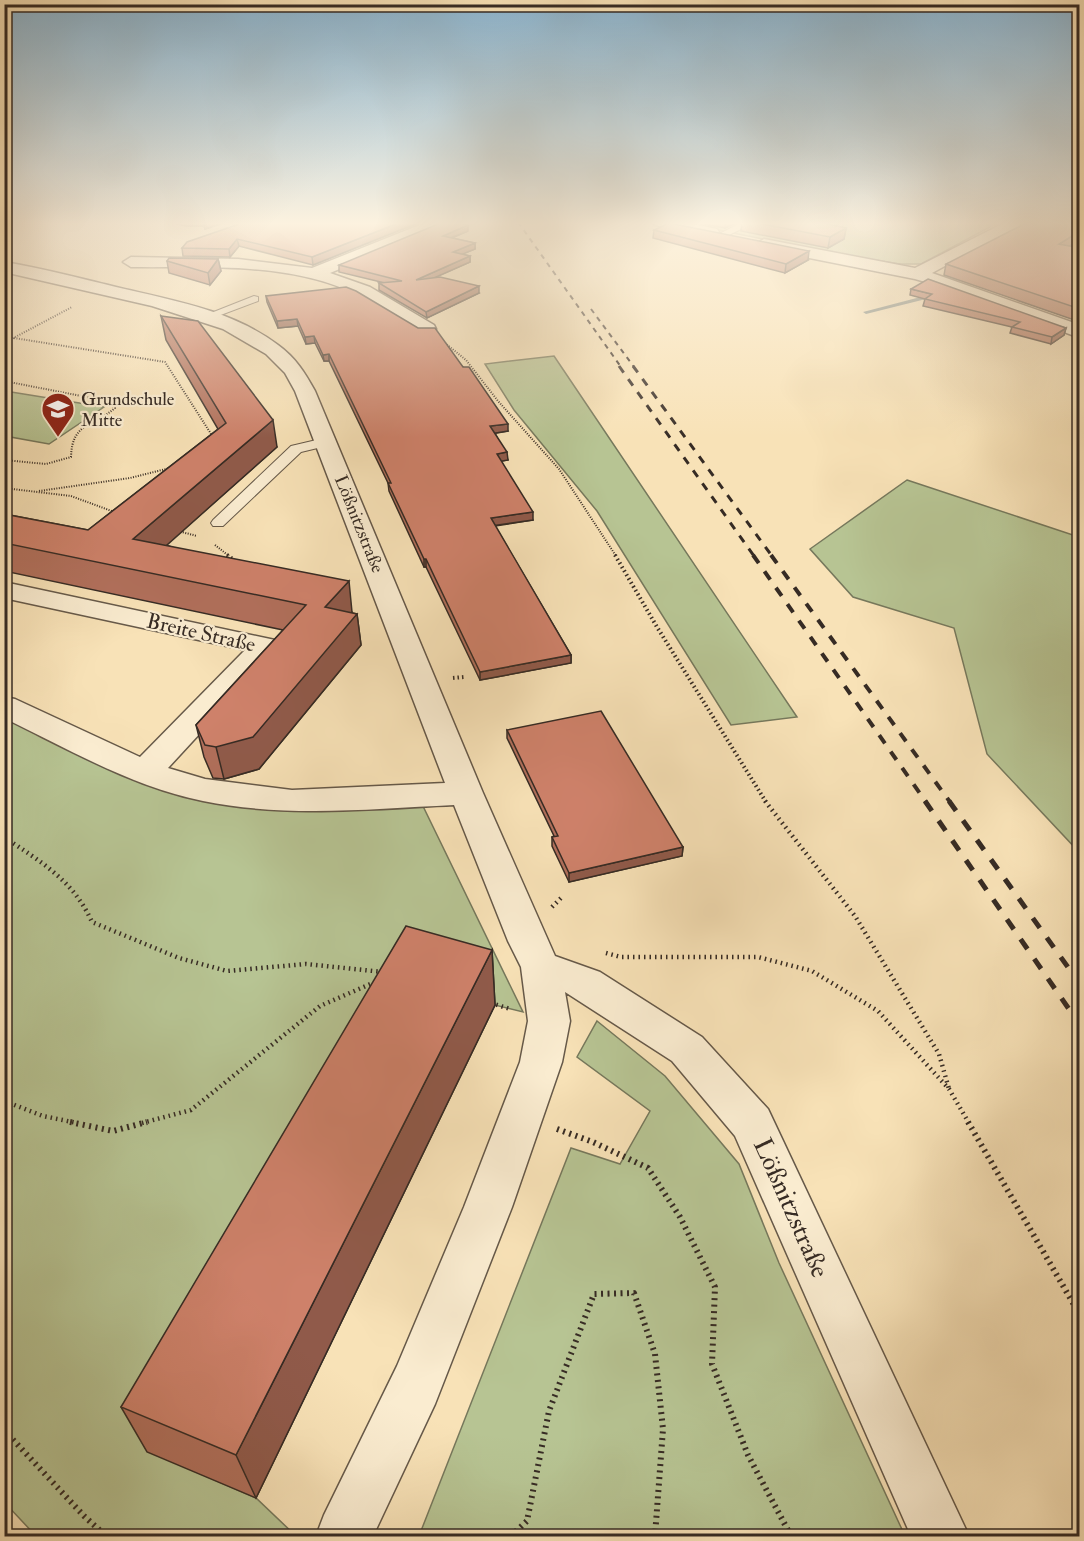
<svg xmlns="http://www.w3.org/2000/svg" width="1084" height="1541" font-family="'IM FELL Double Pica',serif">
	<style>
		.green { fill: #b7c493; stroke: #76785c; stroke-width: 1.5 }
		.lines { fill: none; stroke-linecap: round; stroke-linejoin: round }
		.stream { fill: #76827c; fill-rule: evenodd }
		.lane-casing { stroke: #665949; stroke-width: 2 }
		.street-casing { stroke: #665949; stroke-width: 3 }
		.path-far3 { stroke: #362b24; stroke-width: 2; stroke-dasharray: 1 1.5; stroke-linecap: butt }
		.path-far2 { stroke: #362b24; stroke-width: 4; stroke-dasharray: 1.5 3; stroke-linecap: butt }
		.path-far1 { stroke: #362b24; stroke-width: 4.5; stroke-dasharray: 1.5 4; stroke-linecap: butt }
		.path { stroke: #362b24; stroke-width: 6; stroke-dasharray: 2 4.5; stroke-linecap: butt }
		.lane { fill: #faecd0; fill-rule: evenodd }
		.street { fill: #faecd0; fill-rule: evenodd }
		.rail-far3 { stroke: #362b24; stroke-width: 2; stroke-dasharray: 5 5; stroke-linecap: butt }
		.rail-far2 { stroke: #362b24; stroke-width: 3; stroke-dasharray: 8 8; stroke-linecap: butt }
		.rail-far1 { stroke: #362b24; stroke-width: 4; stroke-dasharray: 10 10; stroke-linecap: butt }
		.rail { stroke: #362b24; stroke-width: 5; stroke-dasharray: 12 12; stroke-linecap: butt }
		.wall { fill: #b16f5b; stroke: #362b24; stroke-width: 1.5 }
		.shaded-wall { fill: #905a4a; stroke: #362b24; stroke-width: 1.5 }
		.building { fill: #ce816a; stroke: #362b24; stroke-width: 1.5 }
		.labels { text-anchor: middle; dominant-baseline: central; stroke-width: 4.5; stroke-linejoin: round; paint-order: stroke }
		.far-poi-label { font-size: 18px; fill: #362b24; stroke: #faecd0; text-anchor: start }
		.far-street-label { font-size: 18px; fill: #362b24; stroke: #faecd0 }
		.street-label { font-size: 21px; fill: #362b24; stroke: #faecd0 }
		.near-street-label { font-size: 26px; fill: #362b24; stroke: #faecd0 }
	</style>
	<rect width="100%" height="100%" fill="#f8e2b7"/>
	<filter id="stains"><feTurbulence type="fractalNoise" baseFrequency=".00333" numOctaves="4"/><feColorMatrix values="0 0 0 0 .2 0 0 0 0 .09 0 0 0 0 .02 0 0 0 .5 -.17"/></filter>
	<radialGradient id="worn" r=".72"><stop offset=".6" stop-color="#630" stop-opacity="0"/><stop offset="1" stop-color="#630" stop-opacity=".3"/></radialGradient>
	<path class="green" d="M679 222H999L921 264H900L837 254Z
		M554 356 797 717 731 725 597 511 514 410 485 364Z
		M4 391H5L104 407 49 444 5 436Z
		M907 480 1079 537V852L987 754 954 628 853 597 810 549Z
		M4 708 203 792 419 798 523 1012 495 1005 148 1451 256 1498 296 1536H36L5 1503Z
		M597 1021 665 1076 739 1164 779 1263 905 1536H419L571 1148 620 1164 650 1111 577 1057Z"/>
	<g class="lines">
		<path class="stream" d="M932 294 934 295V297L866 314 863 312Z"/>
		<g class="lane-casing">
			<path id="lane" d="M743 222H755L725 237 717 235Z
				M254 296 258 297V301L210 319H202L201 317Z
				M325 438 332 442 330 445 301 452 223 526H213L211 523 213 520 291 446Z"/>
		</g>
		<g class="street-casing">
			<path id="street" d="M427 222H448L445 225 330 273 370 287 434 325 436 329 434 333H420C396 317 372 300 345 289 278 262 202 268 131 267L123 262 131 257 238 259 312 268Z
				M652 222H683L717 229 719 232 711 237 655 225Z
				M1006 222H1026L932 273 1080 325V338L943 287 915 279 764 249 756 244 764 239 915 268Z
				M4 262C42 268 79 278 116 287 171 300 232 310 278 345 296 358 305 373 315 391L483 793 555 956 600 972 702 1037 768 1109 969 1536H911L735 1136 672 1061 565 992 570 1021 562 1062 512 1207 435 1404 373 1536H316L324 1515 397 1366 464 1207 520 1062 528 1021 521 967 508 941 454 805C370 809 286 818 203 801 133 787 68 749 4 718V697L15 699 140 757 245 650 4 598V582L275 640 279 646 275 652 168 768 205 779 292 790 445 783 295 391 285 373 266 354 223 329 152 306 4 272Z"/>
		</g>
		<path class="path-far3" d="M14 338 165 362 213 437
			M4 343 72 307
			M445 343 466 360 498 401 559 469 616 556
			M4 381 107 401 115 408C93 427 72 422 71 457L46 464 4 460
			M4 488 71 496 117 513
			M39 491 130 478 170 468
			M178 531 197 536
			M215 545 229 556"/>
		<path class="path-far2" d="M227 555 234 560
			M615 555 657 627 766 802
			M453 678 464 677"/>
		<path class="path-far1" d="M765 801 855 916 939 1054 949 1089
			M4 837C41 862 73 880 92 922L179 958 227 971 306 964 383 972
			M552 907 562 897
			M606 953 621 957H758L812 971 878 1011 949 1089 969 1123
			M491 1003 510 1009
			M4 1101 43 1116 77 1123
			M142 1123 191 1110 320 1006 375 982"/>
		<path class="path" d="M70 1122 113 1131 147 1122
			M968 1122 1080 1315
			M557 1129 593 1142 648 1168 680 1217 715 1287 712 1364 748 1455 791 1536
			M4 1430 84 1516 106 1536
			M511 1536 527 1521 549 1411 594 1294 634 1293 655 1354 663 1429 655 1536"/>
		<use href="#lane" class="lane"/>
		<use href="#street" class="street"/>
		<path class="rail-far3" d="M518 222 621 367
			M591 309 634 367"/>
		<path class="rail-far2" d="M619 366 754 556
			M633 366 772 556"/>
		<path class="rail-far1" d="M753 555 926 802
			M771 555 950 802"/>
		<path class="rail" d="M925 801 1080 1025
			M949 801 1080 984"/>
	</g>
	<path class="wall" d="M4 222H46L44 224 4 223Z
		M169 222H226L205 229 204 226H186Z
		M245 222H420L313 265 239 246 230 257 183 256 182 248Z
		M693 222H738L725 228Z
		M742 222H819L846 228 844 239 828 248 741 231Z
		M1080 222V240L1069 246 1080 248V322L944 275 946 264Z
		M654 230 808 260 785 273 653 238Z
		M468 231 452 238 475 243V249L462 254 470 256V262L435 277 479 293 427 318 379 290V283H385L339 272V265Z
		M218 259 221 271 210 285 169 273 167 261Z
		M911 289 1066 328 1064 335 1051 344 1010 333 1012 327 923 306 925 299 910 295Z
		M266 296 463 367 508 431 495 433 508 460 501 461 533 520 495 526 571 655V663L480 680 426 567H424L389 491 388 483 329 361H324L315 343 306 344 298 326 278 328 267 302Z
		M161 316 277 447 166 545 352 612V613L357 614 361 645 259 769 224 779 213 778 204 757 196 725 283 630 4 571V514L88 530 218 429 166 340Z
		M507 730 683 847 682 856 569 882 552 846V837L554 836 507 738Z
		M492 950 495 1005 256 1498 147 1452 121 1407Z"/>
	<path class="shaded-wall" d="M203 222H226L205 229Z
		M401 222H420L313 265 312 257Z
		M726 222H738L725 228Z
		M468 225V231L443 241V236Z
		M846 228 844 239 828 248 830 237Z
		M1080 231V240L1056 254 1059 244Z
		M237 239 239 246 230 257 229 249Z
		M475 243V249L453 258V252Z
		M809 251 808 260 785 273 786 264Z
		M470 256V262L416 286V280Z
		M218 259 221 271 210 285 208 273Z
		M479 286V293L427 318 426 312Z
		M297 319 298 326 278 328 277 321Z
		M1066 328 1064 335 1051 344 1052 337Z
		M314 336 315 343 306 344 305 337Z
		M329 354V361H324L323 355Z
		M273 420 277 447 140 569 133 539Z
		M508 424V431L490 434V426Z
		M507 452 508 460 497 462V454Z
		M533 512V520L491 526V518Z
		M424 559H426V567H424Z
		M349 581 352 612 330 638 325 607Z
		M357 614 361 645 259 769 224 779 216 747Z
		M571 655V663L480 680V672Z
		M683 847 682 856 569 882V873Z
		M492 950 495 1005 256 1498 236 1455Z"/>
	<path class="building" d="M245 222H401L312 257 237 239 229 249 182 248 187 242Z
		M443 222H453L468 225 443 236 475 243 453 252 470 256 416 280 440 277 479 286 426 312 379 283 402 281 339 265Z
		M752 222H819L846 228 830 237Z
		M1028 222H1080V231L1059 244 1080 248V309L946 264Z
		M669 223 809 251 786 264 654 230Z
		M169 258 218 259 208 273 167 261Z
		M928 279 1066 328 1052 337 1012 327 1020 322 925 299 932 294 911 289Z
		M346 287 356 291 418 328H435L463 367H469L508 424 490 426 507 452 497 454 533 512 491 518 571 655 480 672 426 559H424L388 483H391L329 354 323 355 314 336 305 337 297 319 277 321 266 296Z
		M161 316 198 321 273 420 133 539 349 581 325 607 357 614 253 737 216 747 205 745 196 725 306 605 4 543V514L88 530 226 423Z
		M601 711 683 847 569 873 552 837 558 836 507 730Z
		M406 926 492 950 236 1455 121 1407Z"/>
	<linearGradient id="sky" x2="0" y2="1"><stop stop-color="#8bb7d4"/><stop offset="0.51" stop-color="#fcf2df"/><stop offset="1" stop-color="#fcf2df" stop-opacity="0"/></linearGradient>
	<rect width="1084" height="438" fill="url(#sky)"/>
	<defs>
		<g id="school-pin" transform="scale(1.725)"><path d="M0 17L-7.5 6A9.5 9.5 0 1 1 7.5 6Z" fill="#8f2418" stroke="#faecd0"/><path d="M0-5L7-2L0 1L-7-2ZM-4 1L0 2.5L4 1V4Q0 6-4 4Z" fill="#fff"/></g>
	</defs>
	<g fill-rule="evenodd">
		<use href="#school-pin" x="58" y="409"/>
	</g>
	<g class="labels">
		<g class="far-poi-label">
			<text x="81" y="399">Grundschule<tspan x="81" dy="21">Mitte</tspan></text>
		</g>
		<g class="far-street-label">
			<text transform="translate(359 524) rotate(68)">Lößnitzstraße</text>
		</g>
		<g class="street-label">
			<text transform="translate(201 633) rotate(13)">Breite Straße</text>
		</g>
		<g class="near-street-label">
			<text transform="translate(791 1208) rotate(66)">Lößnitzstraße</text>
		</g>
	</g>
	<rect width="1084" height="1541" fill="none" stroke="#f8e2b7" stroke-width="24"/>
	<rect x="6" y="6" width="1072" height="1529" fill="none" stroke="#362b24" stroke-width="3"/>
	<rect x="12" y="12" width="1060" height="1517" fill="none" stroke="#362b24" stroke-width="1.5"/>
	<rect width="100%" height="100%" filter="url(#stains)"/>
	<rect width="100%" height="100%" fill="url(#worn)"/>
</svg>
